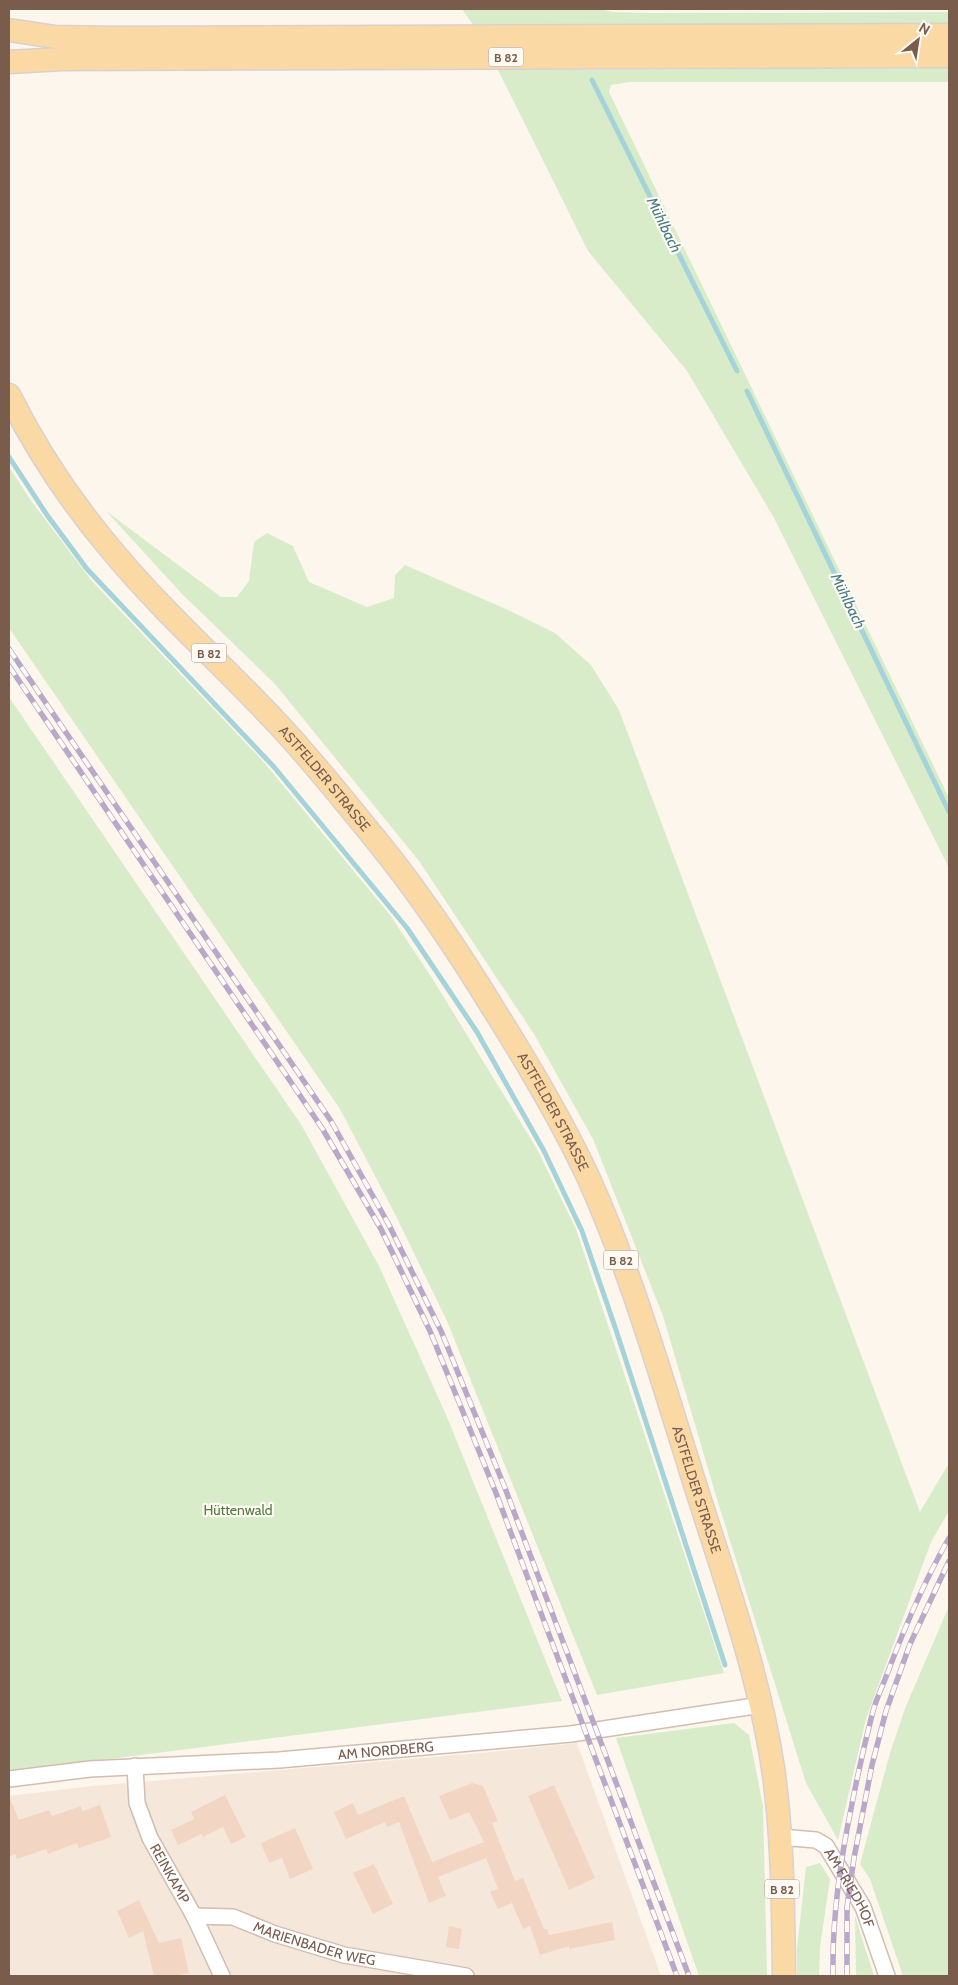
<svg xmlns="http://www.w3.org/2000/svg" width="958" height="1985" font-family="Cabin,sans-serif">
	<style>
		.residential { fill: #f5e8da }
		.green { fill: #d8ecc9 }
		.lines { fill: none; stroke-linecap: round; stroke-linejoin: round }
		.stream { stroke: #a5d3da; stroke-width: 5 }
		.building { fill: #f3d5c3 }
		.street-casing { stroke: #d1beb0; stroke-width: 18 }
		.primary-casing { stroke: #dad1cd; stroke-width: 25 }
		.street { stroke: #fff; stroke-width: 15 }
		.primary { stroke: #fbd9a5; stroke-width: 22 }
		.rail-casing { stroke: #b9a8c9; stroke-width: 5.5 }
		.rail { stroke: #fffaf3; stroke-width: 4; stroke-dasharray: 11; stroke-linecap: butt }
		.labels { text-anchor: middle; dominant-baseline: central; stroke-width: 4.5; stroke-linejoin: round; paint-order: stroke }
		.shield { fill: #fffaf3; stroke: #a28b7f; stroke-width: 1 }
		.shield-label { font-size: 12px; font-weight: bold; fill: #7a5c4d }
		.street-label { font-size: 14px; fill: #7a5c4d; stroke: #fffaf3 }
		.park-label { font-size: 14px; fill: #537a41; stroke: #fffaf3 }
		.water-label { font-size: 15px; font-style: italic; fill: #437c86; stroke: #fffaf3 }
	</style>
	<rect width="100%" height="100%" fill="#fdf6ec"/>
	<path class="residential" d="M577 1743 661 1976H9V1796L92 1786 491 1752Z"/>
	<path class="green" d="M462 9H599L613 12 650 13 949 12V28C791 28 632 23 474 26Z
		M497 68 599 70 949 68V82H629L611 85 609 92 949 798V868L774 518 687 371 588 251Z
		M9 467 32 502 91 580 262 760 390 915 432 978 537 1149 576 1229 724 1673 597 1695 447 1321 396 1216 340 1109 9 628Z
		M106 511 221 597H237L249 581 254 542 267 533 293 546 309 582 367 607 394 598 395 575 405 565 508 610 555 633 591 665 619 710 920 1512 949 1463V1511L931 1542 866 1719 838 1840 806 1783 716 1496 663 1316 593 1139 534 1034 419 861 275 684 182 594Z
		M9 697 302 1126 379 1266 447 1417 562 1701 9 1772Z
		M949 1606V1976H903L870 1879 860 1864 890 1753 906 1706Z
		M734 1723 749 1735 763 1806 767 1976H699L616 1738Z
		M820 1863 830 1879 820 1947 819 1976H797V1948L806 1867Z
		M855 1916 874 1976H856Z"/>
	<g class="lines">
		<path class="stream" d="M592 80 737 371
			M747 391 949 812
			M9 457 47 515 87 569 274 767 407 928 477 1032 544 1151 582 1231 616 1330 725 1665"/>
	</g>
	<path class="building" d="M472 1783 483 1786 498 1821 492 1823 515 1881 523 1878 544 1929H547L549 1935 612 1922 615 1940 569 1949V1946L540 1955 530 1926 523 1929 512 1903 498 1909 490 1892 498 1889 486 1858 438 1877 446 1896 429 1903 399 1822 387 1827 385 1822 346 1839 334 1812 353 1803 358 1815 404 1796 432 1862 484 1842 469 1812 450 1820 439 1796Z
		M554 1785 595 1878 569 1890 528 1796Z
		M225 1795 246 1837 231 1844 223 1827 203 1837 202 1834 178 1845 171 1830 194 1819 191 1812Z
		M9 1796 19 1820 49 1810 52 1816 81 1806 82 1811 100 1805 111 1837 79 1848 77 1843 48 1854 46 1849 17 1859 15 1854 9 1857Z
		M295 1828 313 1869 290 1879 282 1858 269 1863 261 1843Z
		M374 1864 393 1904 373 1914 353 1873Z
		M139 1900 159 1943 181 1938 189 1973 173 1976H154L143 1931 129 1938 117 1911Z
		M449 1926 462 1929 459 1949 446 1947Z"/>
	<g class="lines">
		<g class="street-casing">
			<g id="street">
				<path id="s1" d="M135 1766 137 1803 150 1838 194 1916 222 1976"/>
				<path id="s2" d="M9 1779 90 1769 279 1760 571 1734 761 1705"/>
				<path id="s3" d="M780 1837 816 1840 826 1846 863 1907 887 1976"/>
				<path id="s4" d="M194 1916 233 1917 275 1934 344 1955 466 1976"/>
			</g>
		</g>
		<g class="primary-casing">
			<g id="primary">
				<path d="M9 30 55 37 115 38 949 35"/>
				<path d="M9 62 62 59 949 56"/>
				<path id="s5" d="M9 395C37 451 73 505 114 553 165 614 224 666 278 724 313 761 345 802 377 841 421 895 460 954 496 1013 530 1067 562 1121 589 1179 630 1270 658 1367 688 1462 719 1563 757 1663 773 1768 783 1837 783 1907 784 1976"/>
			</g>
		</g>
		<use href="#street" class="street"/>
		<use href="#primary" class="primary"/>
		<g class="rail-casing">
			<path id="rail" d="M9 649 331 1121 389 1225 441 1331 505 1488 689 1976
				M9 666 322 1128 381 1229 430 1331 496 1493 677 1976
				M833 1976C832 1918 840 1861 852 1804 858 1773 865 1742 873 1711 877 1697 884 1683 889 1669 906 1624 925 1580 949 1538
				M847 1976V1907L854 1858 872 1765 886 1711 910 1644 949 1561"/>
		</g>
		<use href="#rail" class="rail"/>
	</g>
	<g class="labels">
		<g class="shield">
			<rect x="488.5" y="47.5" width="35" height="19" rx="4"/>
			<rect x="191.5" y="643.5" width="35" height="19" rx="4"/>
			<rect x="603.5" y="1250.5" width="35" height="19" rx="4"/>
			<rect x="764.5" y="1879.5" width="35" height="19" rx="4"/>
		</g>
		<g class="shield-label">
			<text x="506" y="57">B 82</text>
			<text x="209" y="653">B 82</text>
			<text x="621" y="1260">B 82</text>
			<text x="782" y="1889">B 82</text>
		</g>
		<g class="street-label">
			<text stroke="none"><textPath href="#s5" startOffset="499">ASTFELDER STRASSE</textPath></text>
			<text stroke="none"><textPath href="#s5" startOffset="904">ASTFELDER STRASSE</textPath></text>
			<text stroke="none"><textPath href="#s5" startOffset="1309">ASTFELDER STRASSE</textPath></text>
			<text stroke="none"><textPath href="#s2" startOffset="378">AM NORDBERG</textPath></text>
			<text stroke="none"><textPath href="#s1" startOffset="115">REINKAMP</textPath></text>
			<text stroke="none"><textPath href="#s3" startOffset="96">AM FRIEDHOF</textPath></text>
			<text stroke="none"><textPath href="#s4" startOffset="125">MARIENBADER WEG</textPath></text>
		</g>
		<g class="park-label">
			<text x="238" y="1510">Hüttenwald</text>
		</g>
		<g class="water-label">
			<text transform="translate(664 225) rotate(64)">Mühlbach</text>
			<text transform="translate(848 601) rotate(64)">Mühlbach</text>
		</g>
	</g>
	<rect width="958" height="1985" fill="none" stroke="#7a5c4d" stroke-width="20"/>
	<g transform="translate(918 40) rotate(30)" stroke="#fffaf3" stroke-width="4" paint-order="stroke">
	<path d="M0-4L9 19L0 12L-9 19Z" fill="#7a5c4d"/>
	<text y="-8" font-size="14" font-weight="bold" text-anchor="middle" fill="#7a5c4d">N</text>
	</g>
</svg>
